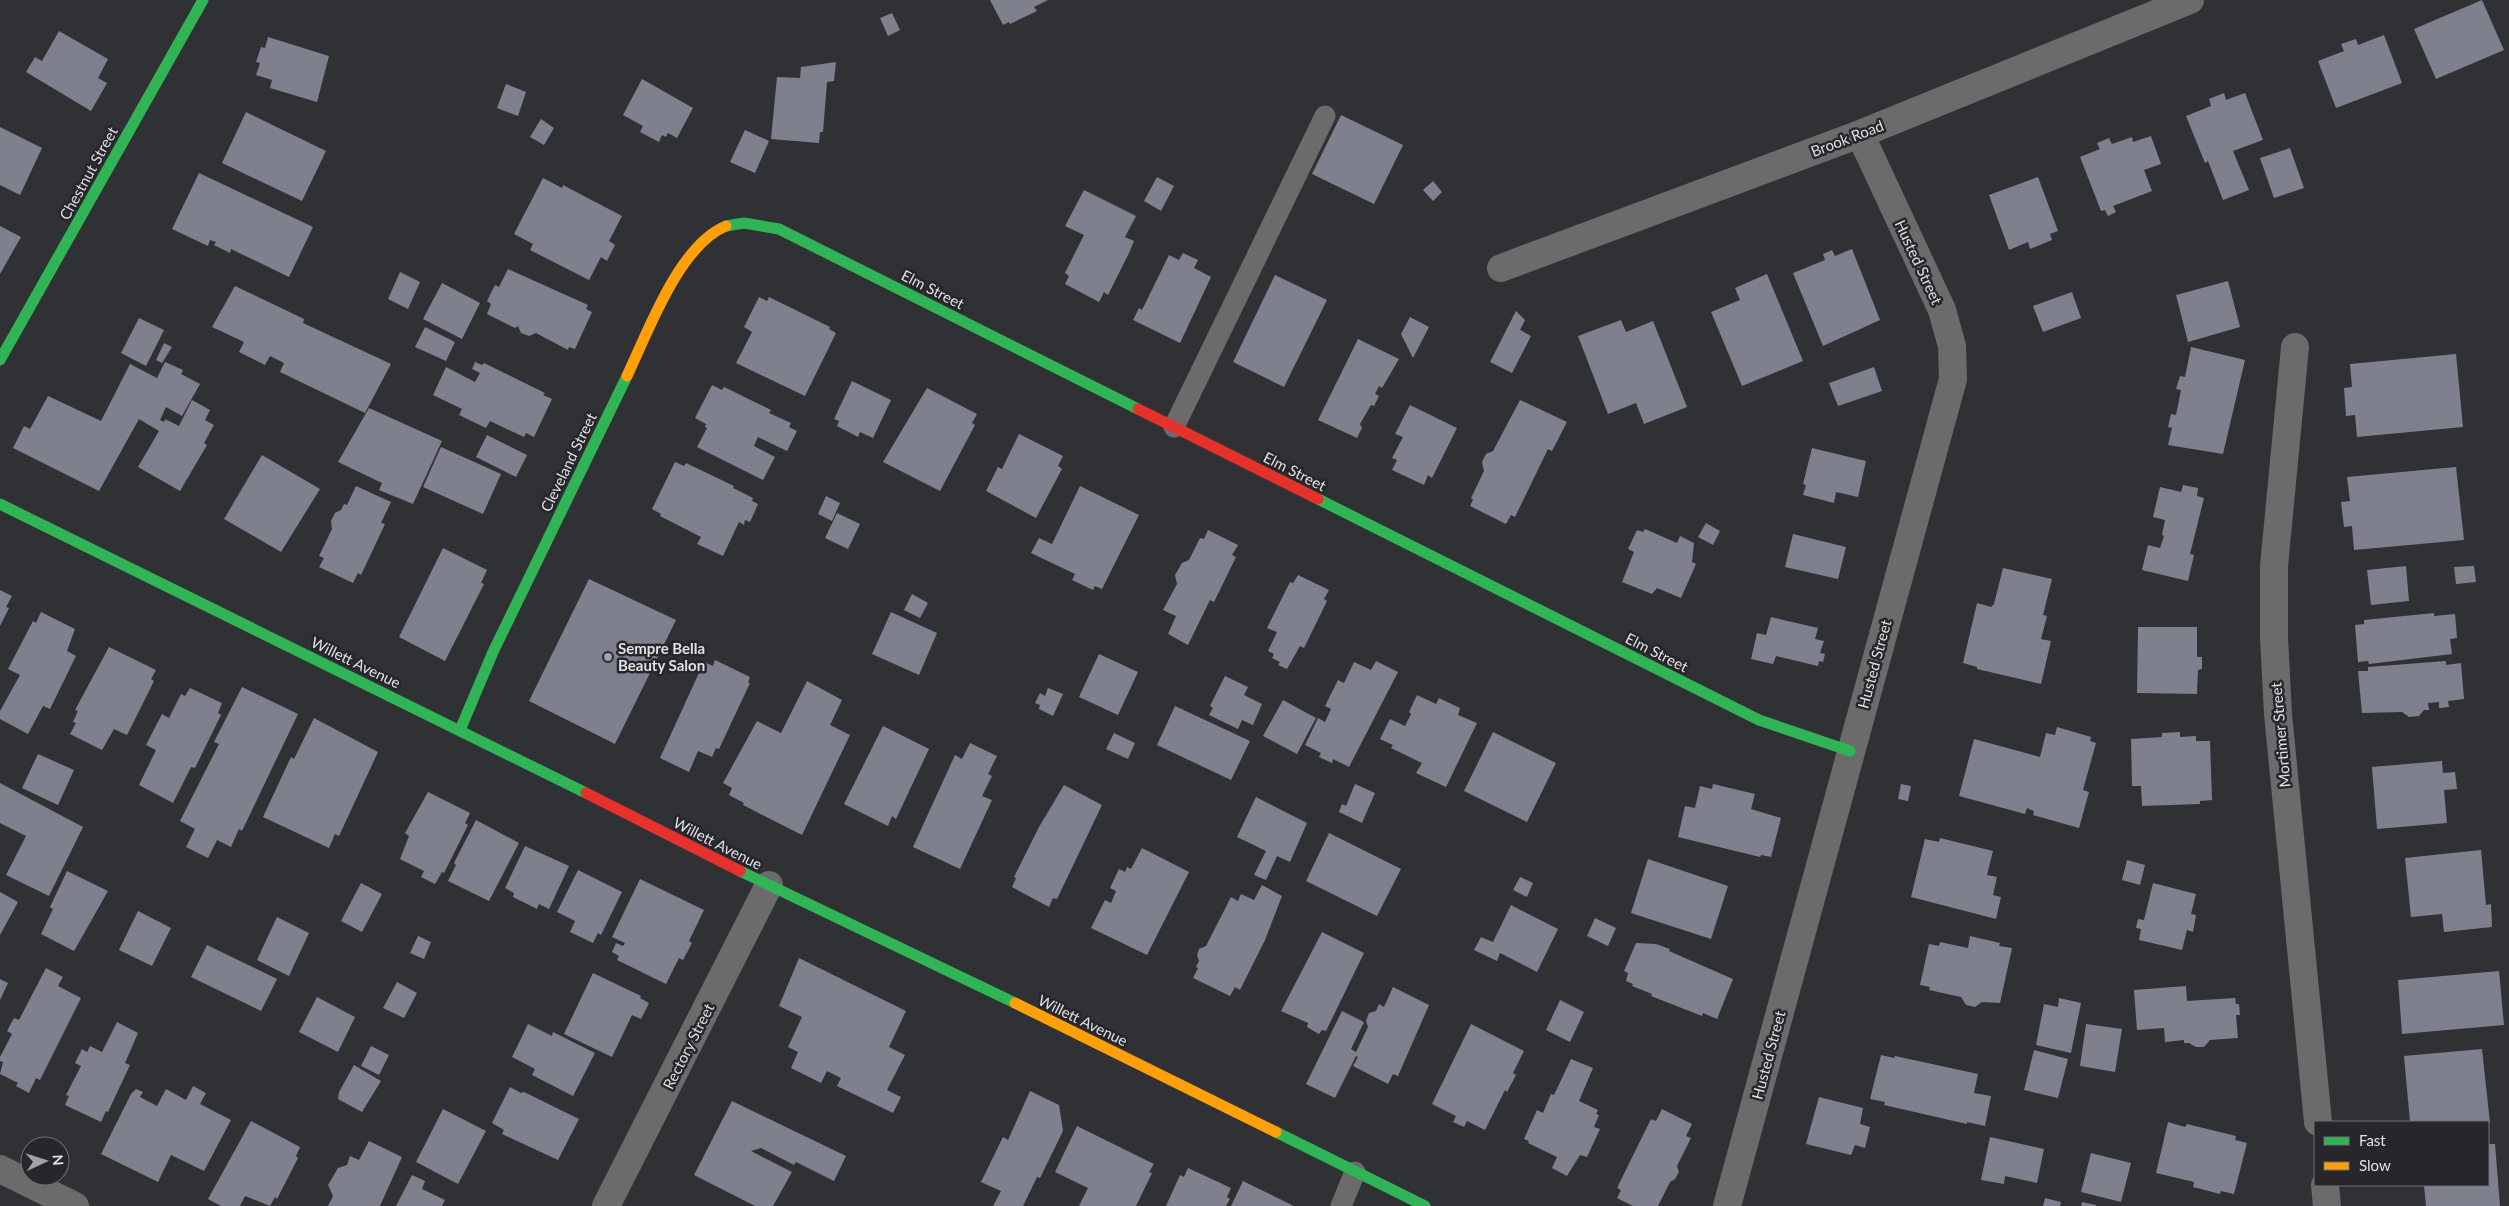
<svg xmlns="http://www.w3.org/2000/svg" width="2509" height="1206" font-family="Lato,sans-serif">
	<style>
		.building { fill: #7f808e }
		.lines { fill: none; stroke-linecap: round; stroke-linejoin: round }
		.lane { stroke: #6b6b6c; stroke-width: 21 }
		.street { stroke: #6b6b6c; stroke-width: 28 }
		.fast { stroke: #30b455; stroke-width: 11 }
		.slow { stroke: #ff9f0a; stroke-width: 11 }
		.jam { stroke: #e5322d; stroke-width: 11 }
		.poi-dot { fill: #a2a3a6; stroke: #26262b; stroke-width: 2 }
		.labels { text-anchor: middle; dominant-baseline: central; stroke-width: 5; stroke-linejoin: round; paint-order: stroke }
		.street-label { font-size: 15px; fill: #e0e1e4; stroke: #26262b }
		.poi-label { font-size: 15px; font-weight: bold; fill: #e0e1e4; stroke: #26262b; text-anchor: start }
	</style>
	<rect width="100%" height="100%" fill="#303134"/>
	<path class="building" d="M990 0H1048L1034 7 1037 11 1010 24 1009 22 1003 25Z
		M2482 0 2504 50 2436 79 2414 29Z
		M892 13 900 30 888 36 880 18Z
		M59 31 108 59 98 78 107 83 91 111 26 72 35 57 42 61Z
		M2384 35 2402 83 2336 108 2318 61 2344 51 2341 44 2356 39 2358 45Z
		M268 37 329 56 317 102 270 88 272 80 256 75 260 63 256 62 261 47 265 48Z
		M836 62 834 81 827 82 823 132H820L819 143 771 139 777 77 800 78 801 67Z
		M642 79 693 108 677 138 668 133 666 137 662 135 659 142 640 132 643 126 623 115Z
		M506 84 526 92 518 116 497 108Z
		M2224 93 2226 100 2245 93 2263 140 2233 151 2249 190 2223 200 2208 161 2205 163 2186 116 2211 106 2209 99Z
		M246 112 326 151 302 201 222 163Z
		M1341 115 1403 145 1374 204 1312 174Z
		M541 119 554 128 544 145 530 137Z
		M0 127 42 148 20 195 0 185Z
		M745 130 769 141 755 173 730 162Z
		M2151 136 2161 164 2144 170 2152 191 2113 206 2116 212 2108 216 2105 210 2101 211 2080 157 2100 149 2097 143 2109 138 2112 144 2132 137 2133 142Z
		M2290 148 2304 188 2274 198 2260 158Z
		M199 173 313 227 289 277 231 249 230 253 214 245 216 242 210 240 208 246 172 229Z
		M1157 177 1174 186 1161 211 1144 201Z
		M2038 177 2058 231 2050 234 2052 240 2030 249 2028 242 2009 250 1989 195Z
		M543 178 562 188 563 185 622 216 609 241 615 245 607 261 601 257 589 280 530 250 533 244 514 234Z
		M1433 181 1442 192 1433 201 1423 190Z
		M1084 190 1136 216 1125 237 1134 241 1129 253 1108 295 1104 292 1099 302 1065 284 1069 276 1065 273 1084 235 1065 226Z
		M0 226 21 237 0 274Z
		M1852 249 1880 320 1823 346 1793 273 1825 260 1823 254 1832 250 1835 256Z
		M1183 253 1198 260 1194 268 1211 277 1180 343 1133 320 1139 308 1142 310 1169 255 1179 260Z
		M508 269 588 305 586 309 592 312 575 349 569 347 568 350 536 333 529 336 521 333 518 326 515 328 487 314 491 304 487 301 495 285 499 287Z
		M400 272 420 282 408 309 388 299Z
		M1767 274 1803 361 1742 386 1711 312 1740 300 1735 288Z
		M1275 275 1327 300 1284 387 1233 362Z
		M2228 281 2240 327 2188 342 2176 295Z
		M442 283 480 303 462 339 423 319Z
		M235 286 304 319 303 323 391 364 365 413 280 372 284 363 270 356 265 365 239 352 244 342 212 327Z
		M2072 292 2081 318 2043 332 2033 306Z
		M759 297 767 301 769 297 830 327 829 329 836 333 805 396 736 363 752 332 744 327Z
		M1516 311 1525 320 1520 330 1531 336 1512 373 1490 362Z
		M1410 317 1429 327 1413 358 1401 334Z
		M139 318 164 330 146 366 121 353Z
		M1621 320 1626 332 1653 321 1687 407 1644 424 1636 403 1608 414 1578 336Z
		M425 327 455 342 446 361 415 347Z
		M1358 339 1399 359 1382 388 1379 386 1375 394 1379 396 1374 406 1371 405 1360 424 1362 428 1357 438 1318 420Z
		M164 343 172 347 162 363 156 360Z
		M2191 347 2245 360 2223 454 2168 445 2172 428 2168 427 2171 414 2176 415 2181 390 2176 389 2180 376 2185 377Z
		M2456 354 2463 427 2357 437 2355 415 2346 416 2344 388 2352 387 2350 364Z
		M165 362 183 370 181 374 200 384 182 416 166 407 160 420 164 422 165 419 179 426 192 400 210 410 205 420 214 425 204 443 207 445 180 491 138 467 159 431 139 419 99 491 13 448 24 426 30 429 48 396 101 421 130 364 157 378Z
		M475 362 482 365 484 363 545 393 543 395 552 399 534 437 526 433 524 437 490 421 486 428 459 415 462 409 433 395 446 367 475 382 480 373 472 369Z
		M1874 367 1882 391 1838 406 1829 383Z
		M852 381 891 400 873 438 860 432 858 437 837 426 839 421 834 419Z
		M712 385 722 390 724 387 771 410 769 413 791 423 789 427 797 431 787 451 758 437 754 446 775 457 763 480 697 447 707 428 705 427 706 424 695 418Z
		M927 388 977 414 972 423 975 425 940 491 883 462Z
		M1520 400 1567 422 1552 451 1548 449 1515 517 1511 515 1506 524 1470 506 1473 500 1471 498 1484 471 1482 462 1486 454 1493 451Z
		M1410 405 1457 428 1432 478 1428 475 1424 485 1392 470 1397 460 1392 458 1403 437 1395 434Z
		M369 408 442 441 413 504 379 490 382 483 338 462Z
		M1019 434 1063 456 1058 466 1062 469 1036 518 986 491 998 467 1002 469Z
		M487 435 527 455 516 477 476 457Z
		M441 447 501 474 483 514 423 487Z
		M1812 448 1866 461 1858 497 1836 492 1834 503 1803 495 1806 485 1803 484Z
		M262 455 320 489 281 552 224 519Z
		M675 462 684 466 686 463 734 486 733 488 753 498 752 501 758 504 750 522 745 520 744 525 739 522 723 556 697 544 701 537 660 516 661 514 652 509Z
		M2456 467 2464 540 2354 550 2352 526 2344 527 2341 502 2350 501 2347 477Z
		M2183 485 2198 488 2197 496 2204 498 2190 554 2194 555 2188 581 2142 570 2148 545 2160 548 2164 536 2162 535 2165 520 2153 517 2160 487 2181 492Z
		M356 486 391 502 381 523 385 524 361 575 358 573 353 583 319 567 324 558 319 556 332 529 331 521 335 513 341 510 344 504 347 505Z
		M1080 486 1139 515 1102 589 1095 586 1093 590 1072 580 1075 574 1031 553 1039 538 1052 544Z
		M826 496 840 503 832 521 818 514Z
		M837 513 860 524 848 549 825 538Z
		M1706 523 1720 531 1713 545 1698 537Z
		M1645 529 1677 543 1680 536 1694 543 1692 562 1696 564 1681 598 1657 588 1652 594 1622 582 1634 552 1628 549 1637 530 1643 532Z
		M1208 530 1238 545 1232 555 1236 557 1214 602 1210 600 1188 645 1168 634 1176 616 1163 610 1177 584 1175 575 1182 563 1189 560 1200 538 1204 539Z
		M1793 534 1846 547 1838 579 1785 567Z
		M443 548 487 570 481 583 484 584 445 661 399 637Z
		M2406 566 2409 601 2371 605 2367 570Z
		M2474 566 2476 582 2456 584 2454 567Z
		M2003 568 2052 579 2043 615 2047 616 2041 639 2051 641 2041 684 1977 669V667L1963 663 1977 603 1991 607 1994 604Z
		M1298 575 1329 590 1324 599 1327 601 1304 648 1300 646 1287 669 1278 665 1280 662 1272 658 1274 654 1268 651 1277 632 1267 628 1290 582 1293 583Z
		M589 579 676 620 615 744 529 701Z
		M0 590 12 596 6 607 9 608 0 626Z
		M912 594 928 603 920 618 904 610Z
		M41 612 75 629 67 651 76 656 50 709 43 706 28 734 0 719V711L20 675 8 669 33 621 36 623Z
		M891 612 937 633 919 675 872 654Z
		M2434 613V616L2455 614 2457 638 2450 639 2452 654 2369 664 2368 661 2358 662 2355 625 2364 624V620Z
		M1771 617 1818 628 1815 639 1824 641 1820 653 1825 654 1823 662 1819 661 1818 666 1776 656 1773 664 1751 659 1757 633 1766 635Z
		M2138 627H2197V657H2202V669L2198 670 2197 694 2137 693Z
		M109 647 156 670 151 679 154 681 127 735 114 729 102 750 70 734 76 723 73 722 78 711 75 710Z
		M1099 654 1138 672 1118 715 1079 697Z
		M715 660 750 677 748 683H750L719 749 716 748 712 757 698 751 689 772 660 758 704 662 713 666Z
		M1376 661 1398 672 1349 767 1333 759 1332 763 1319 757 1321 753 1305 745 1318 718 1325 722 1331 709 1325 706 1338 680 1344 683 1354 662 1371 670Z
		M2446 661V665L2461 663 2464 699 2448 701 2449 707 2439 708V702L2428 703 2429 710H2424L2419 716 2409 717 2402 712 2362 713 2358 671H2368V667Z
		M1225 676 1248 687 1244 695 1262 704 1253 725 1242 720 1238 729 1209 715 1213 708 1210 706Z
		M807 681 842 700 830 725 850 735 802 835 743 805 744 803 729 795 732 788 723 783 757 721 781 733Z
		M242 687 298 714 242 831 239 829 231 847 217 840 208 858 186 847 195 829 180 821 219 744 214 742Z
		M190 688 222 703 218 713 221 715 195 768 191 767 173 803 139 785 156 750 146 745 162 714 169 718 181 694 185 696Z
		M1048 688 1063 694 1053 716 1039 709 1040 705 1035 703 1040 693 1045 696Z
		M1417 695 1436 704 1439 698 1460 708 1458 715 1477 723 1446 787 1416 773 1422 763 1391 748 1393 745 1380 739 1390 719 1405 726 1411 714 1409 712Z
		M1283 700 1316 718 1297 754 1263 736Z
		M1175 706 1250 741 1231 780 1157 745Z
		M314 718 378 752 339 836 335 834 329 848 263 817 291 757 294 759Z
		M883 726 929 749 896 819 892 816 888 826 844 804Z
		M2057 727 2091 737 2090 741 2096 743 2083 790 2089 792 2079 828 2033 815 2034 811 2027 808 2025 814 1959 796 1974 739 2040 757 2046 733 2055 735Z
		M1493 732 1556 763 1527 822 1464 791Z
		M2180 732V737L2196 736V741H2210L2212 800 2200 801V804L2142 806 2141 786H2132L2131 739 2162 737V733Z
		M1114 733 1135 743 1128 759 1106 749Z
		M970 743 997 756 988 774 992 776 982 796 992 800 960 869 913 847 955 755 962 759Z
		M38 754 74 770 58 805 22 788Z
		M2442 761 2443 773 2455 772 2457 789 2444 790 2447 823 2377 829 2372 767Z
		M0 783 83 827 49 896 6 875 26 836 0 823Z
		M1355 784 1375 793 1362 823 1339 812 1342 804 1346 806Z
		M1713 784 1755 794 1751 809 1781 818 1771 857 1761 855 1760 857 1678 837 1685 806 1695 808 1700 786 1712 789Z
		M1901 784 1911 786 1908 801 1898 799Z
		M1064 785 1102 805 1057 899 1053 898 1049 907 1012 887 1016 878 1014 877 1039 827Z
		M428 792 470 813 465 823 468 825 444 873 442 872 435 884 421 877 424 871 400 859 409 836 405 833Z
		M1256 797 1307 823 1290 862 1277 856 1266 880 1254 875 1266 851 1237 837Z
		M476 820 519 843 489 901 448 881 456 865 454 863Z
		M1329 833 1401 869 1377 916 1306 881Z
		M1940 838 1993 851 1987 875 1997 877 1993 895 2001 897 1996 919 1911 897 1925 839 1939 842Z
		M525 846 569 866 549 909 539 904 537 909 513 897 514 893 505 888Z
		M1142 848 1189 872 1147 955 1091 928 1105 900 1111 903 1116 891 1110 888 1119 869 1125 872 1127 867 1131 869Z
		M2481 850 2486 905 2491 904 2492 927 2444 932 2442 914 2411 917 2405 858Z
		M1648 859 1728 886 1711 939 1631 913Z
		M2127 860 2145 865 2140 885 2122 880Z
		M578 870 622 892 601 935 598 933 593 943 570 932 575 921 557 912Z
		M67 871 108 891 74 951 41 934 53 909 50 907Z
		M1520 877 1533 883 1527 897 1513 890Z
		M640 879 704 910 689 941 692 943 683 960 679 958 666 984 617 960 619 956 612 952 616 943 623 946 625 943 612 937Z
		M361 883 382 894 362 932 341 921Z
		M2153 883 2196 894 2191 914 2196 915 2193 932 2187 930 2182 950 2139 940 2141 929 2136 928 2138 919 2144 920Z
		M1262 885 1282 896 1265 940 1240 990 1235 987 1230 996 1193 978 1198 968 1196 967 1199 961 1197 955 1199 949 1206 946 1231 897 1238 901 1241 894 1254 900Z
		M0 892 18 902 0 935Z
		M1511 905 1558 929 1537 972 1500 953 1497 961 1474 950 1481 937 1493 942Z
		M138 911 171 928 152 966 119 950Z
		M277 917 309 933 289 976 257 960Z
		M1595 918 1616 928 1608 946 1587 936Z
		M1322 932 1364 953 1326 1031 1322 1030 1319 1034 1307 1027 1308 1023 1281 1011Z
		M418 936 431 942 424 959 410 953Z
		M1970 936 2000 943 1999 946 2012 948 2000 1003 1982 1002 1975 1007 1966 1005 1961 997 1929 990 1930 987 1920 985 1929 944 1939 946 1940 942 1968 948Z
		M1636 943 1656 944 1670 949 1669 951 1733 979 1717 1019 1703 1013 1702 1016 1651 996 1652 994 1632 986 1633 984 1626 981 1628 973 1624 971Z
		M207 945 277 979 261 1011 191 977Z
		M799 958 906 1011 889 1047 905 1055 887 1090 901 1097 893 1113 837 1086 841 1078 827 1071 821 1083 791 1068 798 1052 788 1047 802 1017 779 1006Z
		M46 968 63 977 58 986 81 998 40 1080 36 1078 29 1093 16 1086 18 1083 0 1074 3 1062 0 1061V1057L12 1034 7 1031 14 1018 19 1020Z
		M2499 971 2504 1025 2402 1034 2398 980Z
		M593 973 641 996 640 998 649 1003 641 1019 632 1015 612 1057 564 1034Z
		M0 979 8 983 0 1000Z
		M397 982 417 993 404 1018 383 1008Z
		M2186 986 2187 1001 2235 998 2236 1004H2239L2240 1015H2236L2238 1038 2210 1040 2204 1047H2196L2189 1043H2184V1040L2165 1042 2164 1028 2137 1030 2134 990Z
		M1393 987 1429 1005 1398 1076 1393 1074 1388 1084 1353 1066 1358 1057 1356 1056 1335 1098 1306 1084 1342 1011 1364 1022 1351 1049 1356 1052 1368 1027 1366 1021 1369 1013 1376 1011 1379 1004 1384 1007Z
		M317 997 355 1017 338 1052 299 1032Z
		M2059 998 2081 1003 2071 1053 2036 1045 2044 1004 2058 1007Z
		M1560 1000 1584 1012 1570 1042 1546 1030Z
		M117 1022 138 1033 125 1063 130 1065 108 1112 106 1111 101 1122 65 1105 69 1096 66 1095 81 1066 75 1063 82 1049 87 1052 90 1046 102 1052Z
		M528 1024 552 1036 553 1032 595 1053 573 1096 532 1075 535 1069 512 1057Z
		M1471 1024 1524 1051 1513 1073 1516 1075 1507 1092 1505 1090 1485 1130 1467 1121 1464 1127 1453 1122 1456 1116 1432 1104Z
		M2086 1024 2122 1029 2115 1072 2080 1066Z
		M371 1046 389 1055 379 1075 361 1066Z
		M2482 1049 2490 1123 2410 1122 2404 1056Z
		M2034 1050 2068 1059 2058 1098 2024 1090Z
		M1881 1055 1894 1058 1895 1056 1978 1074 1974 1093 1991 1096 1985 1126 1967 1122V1124L1884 1105 1885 1102 1870 1099Z
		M1571 1059 1593 1068 1579 1101 1598 1110 1596 1114 1599 1115 1594 1127 1600 1129 1587 1157 1580 1155 1567 1176 1552 1168 1557 1157 1528 1143 1529 1141 1524 1139 1537 1110 1543 1113 1551 1094 1554 1095Z
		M354 1065 381 1081 362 1112 338 1099 339 1092Z
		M193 1086 206 1093 200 1104 231 1120 204 1171 171 1155 158 1182 101 1154 131 1094 136 1089 143 1092 140 1097 157 1106 166 1089 186 1100Z
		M510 1087 521 1093 524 1092 579 1119 558 1160 502 1134 504 1130 492 1123Z
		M1030 1091 1059 1105 1063 1131 1040 1178 1037 1177 1023 1206H993L1001 1191 981 1182 1003 1137 1008 1140Z
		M1819 1097 1863 1108 1860 1124 1870 1127 1865 1148 1855 1145 1851 1155 1806 1144Z
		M732 1101 846 1156 834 1181 796 1162 794 1165 761 1148 751 1151 792 1172 773 1206H755L694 1175Z
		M443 1109 486 1131 458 1184 416 1162Z
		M1662 1109 1692 1124 1686 1136 1691 1138 1677 1166 1679 1172 1675 1179 1670 1182 1658 1206H1633L1617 1198 1621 1190 1617 1188 1651 1119 1656 1121Z
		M251 1121 300 1147 296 1156 298 1158 277 1199 275 1197 270 1206 245 1196 240 1206H221L208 1199Z
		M2168 1122 2185 1127 2187 1124 2236 1136 2235 1140 2247 1143 2234 1194 2221 1191 2220 1194 2193 1187 2194 1182 2156 1173Z
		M1077 1126 1154 1164 1149 1172 1152 1173 1136 1206H1079L1088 1188 1055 1172Z
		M1990 1137 2044 1149 2037 1183 2005 1176 2004 1184 1981 1180Z
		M369 1141 402 1157 380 1206H328L333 1196 328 1185 338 1168 347 1165 350 1156 359 1160Z
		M2488 1144H2495L2500 1206H2426L2424 1185H2488Z
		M2091 1153 2131 1163 2121 1202 2081 1192Z
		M1188 1168 1231 1188 1227 1197 1230 1199 1226 1206H1166L1180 1175 1184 1177Z
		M412 1175 425 1181 422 1189 445 1200 442 1206H396Z
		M1243 1181 1294 1206H1231Z
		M2045 1198 2061 1202 2060 1206H2043Z
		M2082 1202 2096 1205V1206H2081Z"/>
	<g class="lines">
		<path class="lane" d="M1174 427 1325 116
			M1341 1206 1355 1172"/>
		<path class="street" d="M1501 268 1860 134 2190 0
			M2295 347 2274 566V637L2278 714 2318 1122
			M0 1169 75 1206
			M2325 1185 2327 1206
			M606 1206 769 885
			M1727 1206 1953 379 1952 346 1942 310 1860 134"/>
		<path class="fast" d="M726 226 744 223 779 229 1138 409
			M0 360 203 0
			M1318 499 1759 720 1850 751
			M0 504 586 793
			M460 730 493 652 627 376
			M740 871 1015 1003
			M1276 1132 1425 1206"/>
		<path class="slow" d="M627 376C648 332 679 245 726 226
			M1015 1003 1276 1132"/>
		<path class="jam" d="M1138 409 1318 499
			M586 793 740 871"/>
	</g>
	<circle class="poi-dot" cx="608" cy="657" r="5"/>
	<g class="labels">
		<g class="street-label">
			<text transform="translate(1847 138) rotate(-21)">Brook Road</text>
			<text transform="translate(88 173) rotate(-61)">Chestnut Street</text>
			<text transform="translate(1919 262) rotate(65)">Husted Street</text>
			<text transform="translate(933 289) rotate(27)">Elm Street</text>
			<text transform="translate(568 462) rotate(-64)">Cleveland Street</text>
			<text transform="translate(1295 471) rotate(27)">Elm Street</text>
			<text transform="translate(1657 652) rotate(27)">Elm Street</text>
			<text transform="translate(356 662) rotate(26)">Willett Avenue</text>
			<text transform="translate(1874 664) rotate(-75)">Husted Street</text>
			<text transform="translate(2280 735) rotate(-95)">Mortimer Street</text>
			<text transform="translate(718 843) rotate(27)">Willett Avenue</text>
			<text transform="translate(1083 1020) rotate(26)">Willett Avenue</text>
			<text transform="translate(688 1046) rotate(-63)">Rectory Street</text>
			<text transform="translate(1768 1055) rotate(-75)">Husted Street</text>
		</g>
		<g class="poi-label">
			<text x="618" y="648">Sempre Bella<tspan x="618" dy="17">Beauty Salon</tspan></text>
		</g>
	</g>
	<rect x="2314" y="1121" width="175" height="65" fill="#26262b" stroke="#707175"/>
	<rect x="2324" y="1137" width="25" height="8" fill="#30b455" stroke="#707175"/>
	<text x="2359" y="1146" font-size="15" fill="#e0e1e4">Fast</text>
	<rect x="2324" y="1162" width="25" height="8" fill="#ff9f0a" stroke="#707175"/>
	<text x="2359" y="1171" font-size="15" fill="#e0e1e4">Slow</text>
	<g transform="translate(45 1161) rotate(86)"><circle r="24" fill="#26262b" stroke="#707175"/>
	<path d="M0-4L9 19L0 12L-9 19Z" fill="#a2a3a6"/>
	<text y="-8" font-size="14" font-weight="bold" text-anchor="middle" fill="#e0e1e4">N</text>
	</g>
</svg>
